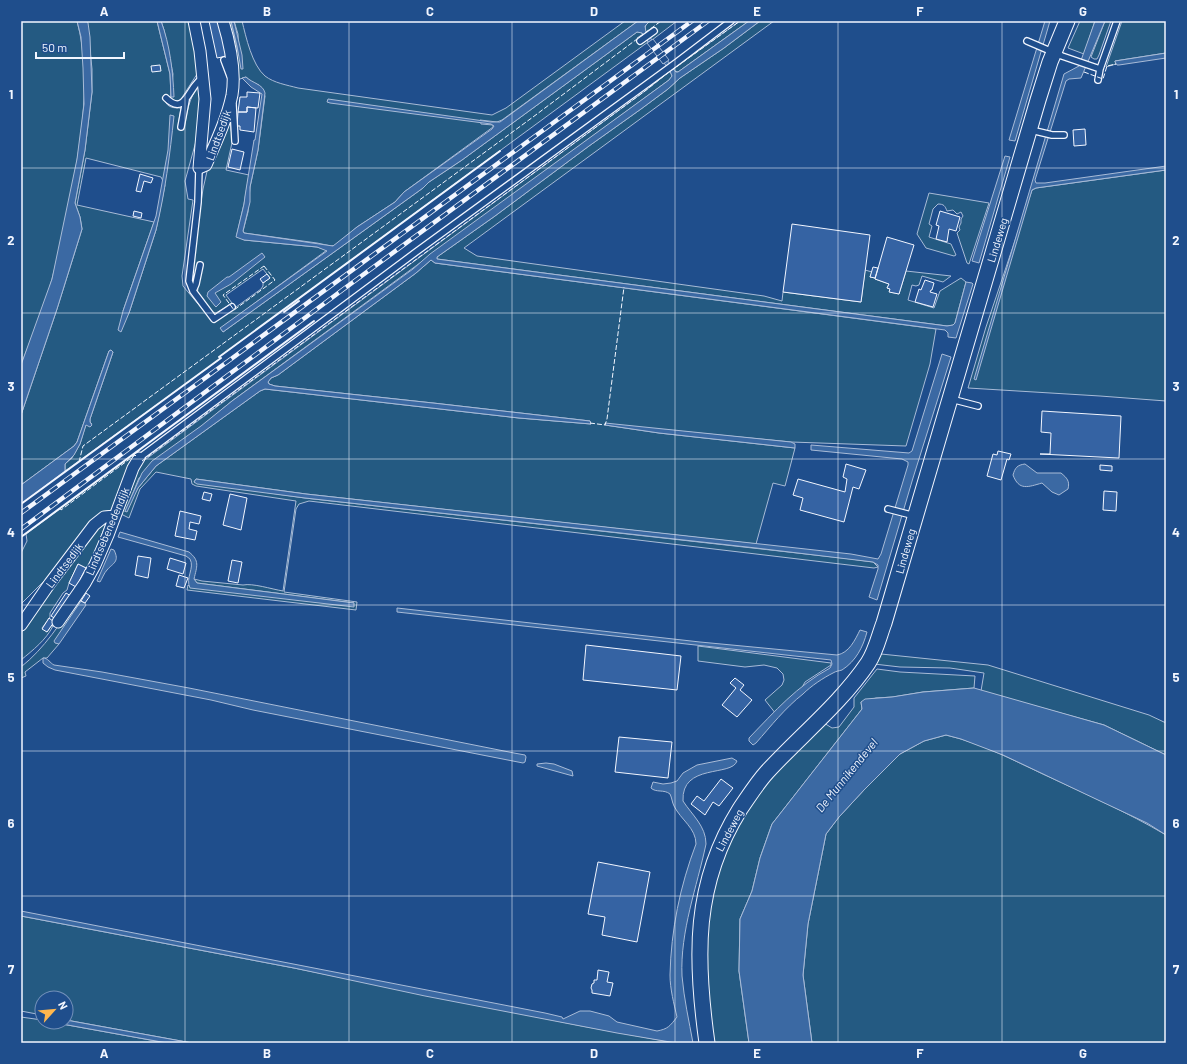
<svg xmlns="http://www.w3.org/2000/svg" width="1187" height="1064" font-family="Barlow,sans-serif">
	<style>
		.green { fill: #245a82; stroke: #a8bbd7; fill-rule: evenodd }
		.water { fill: #3b69a3; stroke: #a8bbd7 }
		.pier { fill: #1f4e8c; stroke: #a8bbd7 }
		.building { fill: #3563a3; stroke: #f2f6ff }
		.lines { fill: none; stroke-linecap: round; stroke-linejoin: round }
		.service-casing { stroke: #f2f6ff; stroke-width: 8 }
		.minor-casing { stroke: #f2f6ff; stroke-width: 13 }
		.secondary-casing { stroke: #f2f6ff; stroke-width: 17 }
		.service { stroke: #1f4e8c; stroke-width: 5.5 }
		.minor { stroke: #1f4e8c; stroke-width: 11 }
		.secondary { stroke: #1f4e8c; stroke-width: 15 }
		.rail-casing { stroke: #f2f6ff; stroke-width: 4.5 }
		.rail { stroke: #1f4e8c; stroke-width: 3; stroke-dasharray: 9; stroke-linecap: butt }
		.fence { stroke: #f2f6ff; stroke-width: 1; stroke-dasharray: 5 2; stroke-linecap: butt }
		.wall { stroke: #f2f6ff; stroke-width: 2 }
		.grid { fill: none; stroke: #f2f6ff; stroke-width: 1; stroke-opacity: 0.55 }
		.labels { text-anchor: middle; dominant-baseline: central; stroke-width: 3; stroke-linejoin: round; paint-order: stroke }
		.street-label { font-size: 11px; fill: #f2f6ff; stroke: #1f4e8c }
		.water-label { font-size: 12px; font-style: italic; fill: #f2f6ff; stroke: #1f4e8c }
		.neatline { fill: none; stroke: #f2f6ff; stroke-width: 1.5 }
		.grid-label { font-size: 13px; text-anchor: middle; font-weight: bold; fill: #f2f6ff }
	</style>
	<rect width="100%" height="100%" fill="#1f4e8c"/>
	<path class="green" d="M21 21H77C94 83 78 161 65 222 61 241 57 260 52 279 44 308 32 336 21 365Z
		M87 21H157L170 74 171 97 173 74 164 30 161 21H189L199 71 181 99 178 101 165 100C167 108 174 108 181 108L178 126 184 128C187 112 189 98 199 84L200 91 198 134 185 181 188 199 193 200 182 276 183 286 214 323 261 289 263 286V283L270 278 263 269 226 295 232 303 216 313 212 312 197 293 198 289 194 284H192L191 281 192 263 203 189 208 167 231 115V130L233 138 226 170 249 175 244 204 237 234 244 240 317 247 327 250 221 328 223 332 423 188 429 182 462 160 637 32H640L643 34 637 38 641 44 647 40 648 42 219 357 220 359 65 471V464L72 458 80 444 86 424H92L90 422V419L113 352 111 350 109 351 77 442 74 446 21 485V415L57 309 82 229 80 217 75 203 85 150 92 92V69ZM86 158 161 177 165 185 156 230 129 313 123 311 154 222 77 205Z
		M225 21H231L239 56 238 34 234 21H242C246 37 252 65 265 76 274 83 287 85 298 88L492 115 506 108 625 21H638L502 120 497 122 480 120 481 124 493 125V127L404 192 395 202 357 227 336 245 331 246 317 243 244 233 243 231 248 212 250 187 258 150 265 96 259 85 253 83 246 77 237 80Z
		M650 21H677L652 40 650 38 656 33 652 28 646 32C644 27 646 24 650 21Z
		M740 21H749L678 72 674 71 673 69Z
		M760 21H774L464 248 477 256 764 296 782 301 783 292 861 302 865 270 872 272 870 277 875 278V279L889 284 887 288 890 289V292L899 294 906 271 951 276 943 282 922 276 919 285 916 286 912 285 908 300 934 308 940 291 961 278 966 282 955 323 954 325 947 326 437 259V257L495 216 589 146 641 109 668 89 680 78 724 48Z
		M1080 21H1095L1084 54 1068 48Z
		M1105 21H1111L1099 55 1097 59H1094L1091 57Z
		M1122 21H1166V53L1115 61 1116 64 1106 67Z
		M670 71 672 76 669 80 232 401 139 478 125 512 138 488 156 466 260 391 265 389 519 418 591 424 590 421 433 403 275 386 269 384 268 382 271 378 278 375 416 273 431 260 435 263 936 329 930 364 906 446 791 442 605 424V425L659 433 795 448 785 486 773 483 756 544 306 494 196 479 194 482 305 498 851 559 873 562 878 567 874 568 309 501 299 504 296 509 284 592 357 602 356 610 187 590 188 585 189 586 354 603 197 583 194 579 202 581 243 585C253 583 271 589 283 591L296 501 196 486 192 484 191 479 156 472 140 489 129 518 121 514 136 469 142 462 645 91Z
		M1166 170V401L1100 396 968 388 986 327 1032 190 1036 188Z
		M929 193 989 203 969 264 967 263 957 233 960 230 959 227 961 223V219L963 216 961 212 957 214 953 210 947 211C945 206 944 204 938 204L933 209 929 224 932 226 929 237 951 244 956 255 954 256 926 248 917 234Z
		M138 451 139 452 112 510 102 512 46 579 21 604V553L27 541 26 534Z
		M102 523H106L93 559 86 568 78 564 69 583 67 590 63 593 50 613V617L42 628 47 632 52 625 53 626C46 640 33 650 21 660V633L53 584Z
		M78 598 81 601 57 643 59 644 47 658H43L25 672 26 676 21 678V667C45 648 60 623 78 598Z
		M698 646 831 663V665L805 682 799 693 776 714 765 700 782 685 784 680 783 674 777 668 764 665 745 667 698 661Z
		M881 654 988 665 1149 715 1166 723V755L1104 725 981 691 984 673 950 668 900 667 874 664Z
		M877 669 900 672 975 676 974 688 923 692 893 697 876 698 861 702 862 709 772 824 760 858 752 891 740 919 739 971 749 1043H714L707 1002 706 950 709 913 716 879 730 838 761 789 824 723 832 728 839 727 854 707V698Z
		M946 735C981 743 1013 760 1045 775 1086 794 1127 812 1166 835V1043H812L803 975 808 924 826 834 839 817 864 790 900 754 924 741Z
		M21 916 294 968 582 1026 676 1043H192L66 1020V998H42V1015L21 1011Z
		M21 1017 42 1020V1022H51L167 1043H21Z"/>
	<path class="water" d="M77 21H87L88 23 90 37 92 92 85 150 75 203 80 217 82 229 57 309 21 415V365L52 279 77 159 84 104 83 68 81 37Z
		M157 21H161C170 45 173 72 174 97H171L170 74Z
		M231 21H234L242 55 243 69H241L237 46Z
		M638 21H650L645 26 646 32 676 72H678L749 21H760L724 48 680 78 668 89 641 109 589 146 495 216 437 257V259L947 326 953 325 955 323 966 282 972 283 973 284 956 338 948 337V333L945 330 435 263 431 260 416 273 278 375 271 378 268 382 269 384 275 386 433 403 590 421 591 424 519 418 265 389 260 391 156 466 138 488 127 512 125 511 142 473 152 461 201 426 232 401 413 269 430 254 669 80 672 76 670 71 642 33 637 32 462 160 429 182 423 188 223 332 220 328 327 251 317 247 244 240 236 237 244 204 245 196 254 140H255L262 94 251 87 242 78 246 77C252 83 263 84 265 93L258 150 250 187V202L243 231 244 233 333 246 357 227 395 202 404 192 492 129 494 126 491 124 330 103 327 102 328 99 491 122H500Z
		M1045 21H1050L1015 141 1009 140Z
		M1095 21H1105L1081 78 1069 79 1066 81 1035 180 1036 183H1045L1166 166V170L1036 188 1032 190 976 380 974 379 1064 74 1079 66Z
		M1166 53V58L1119 65H1117L1115 62V61Z
		M170 115 174 116C170 154 165 193 156 230L129 313 121 332 118 330 123 311 156 216 168 150Z
		M1005 156 1010 157 979 263 972 261Z
		M262 253 265 257 231 284 215 293 221 302 216 307 215 306 207 296 208 292 227 277H229Z
		M111 350 113 352 90 419V422L92 425 90 427 86 425 80 444 74 455 65 464V471L21 504V485L74 446 77 442 109 351Z
		M942 354 951 357 913 478 877 600 869 597 878 569V565L873 562 756 548 305 498 197 484 194 482 196 479 306 494 851 554 878 559 881 554 908 465V462L902 459 811 450V445L909 453 912 451Z
		M605 423 791 442 795 444V448L659 433 605 425Z
		M1025 464 1037 473H1061C1067 478 1070 481 1068 489L1059 495 1052 492 1042 483C1028 487 1019 491 1013 475 1015 468 1017 465 1025 464Z
		M120 532 189 552C200 561 197 566 194 579L197 583 354 603V607L190 588C185 578 195 568 190 559L186 556 118 537Z
		M111 549 114 550C120 562 113 563 107 570 104 573 102 579 100 582L97 581Z
		M81 601 85 603 86 605 59 644 55 643 54 641Z
		M397 608 700 642 837 655C849 653 855 640 860 630L867 632C863 647 856 661 842 670 839 671 836 671 833 673 823 678 811 686 803 694 785 708 771 726 756 743L753 745 749 741V738C775 711 797 686 830 668L832 664 831 660 397 612Z
		M43 658C48 658 50 663 54 665L102 672 189 688 514 753 525 755 526 757 525 762 523 763 253 710 211 700 55 670 48 667 43 663Z
		M974 688 1104 725 1166 755V835L1147 823 1098 800 1003 755 961 739 946 735 924 741 900 754 864 790 839 817 826 834 808 924 803 975 812 1043H749L739 971 740 919 752 891 760 858 772 824 862 709 861 702 865 699 892 697 923 692Z
		M732 758 737 761C732 777 681 763 683 801 692 815 706 826 706 844 697 887 680 931 682 976 684 999 689 1021 693 1043H676L617 1033 425 996 294 968 21 916V911L545 1013 562 1017 563 1019 580 1011H590L609 1016 617 1022 657 1031C668 1029 670 1026 677 1017 674 1004 670 989 670 975 671 930 680 886 696 844 696 828 681 820 674 806 672 802 672 798 670 794 664 789 656 793 651 788L653 782 663 784 671 783 677 781 683 773 697 765Z
		M546 763 554 764 572 771 573 776 537 766V764Z
		M66 1020 192 1043H167L51 1022H66Z"/>
	<path class="pier" d="M653 39 669 60 663 64 647 43Z"/>
	<path class="building" d="M209 21H220L227 56 217 58Z
		M160 65 161 71 152 72 151 66Z
		M247 92 260 93 258 108 247 107V112H238L240 97H247Z
		M247 107 256 108 254 132 240 130V126H237L238 112H247Z
		M1085 129 1086 145 1074 146 1073 130Z
		M232 149 244 152 240 170 228 167Z
		M140 174 153 178 151 183 144 181 141 192 136 191Z
		M134 211 142 213 141 218 133 216Z
		M940 211 960 217 956 231 949 229 947 242 936 239 939 226 936 225Z
		M792 224 870 235 861 302 783 292Z
		M887 237 914 245 899 294 889 292 890 289 887 288 889 284 875 279Z
		M873 267 878 268 875 278 870 277Z
		M267 274 270 278 263 283 260 279Z
		M925 280 934 283 932 290H931L930 292 937 294 933 307 915 302 919 289 921 290Z
		M1042 411 1121 416 1119 458 1040 454H1050L1051 433 1041 432Z
		M998 451 1011 454 1009 460 1007 459 1001 480 987 476 993 454 997 455Z
		M846 464 866 470 859 489 853 487 844 522 800 510 803 498 793 495 798 479 845 492 847 479 843 477Z
		M1100 465 1112 466V471L1100 470Z
		M1104 491 1117 492 1116 511 1103 510Z
		M204 492 212 494 210 501 202 499Z
		M230 494 247 498 241 530 223 525Z
		M180 511 201 516 199 524 190 522 189 529 197 531 195 540 175 536Z
		M138 556 151 558 148 578 135 575Z
		M170 558 186 563 183 574 167 569Z
		M232 560 242 562 238 583 228 581Z
		M78 564 86 568 76 587 69 583Z
		M179 575 188 578 184 588 176 586Z
		M66 593 71 596 56 619 51 616Z
		M86 593 90 596 85 603 81 601Z
		M49 618 54 622 47 632 42 629Z
		M586 645 681 656 677 690 583 680Z
		M735 678 744 685 740 690 752 700 737 717 722 705 736 688 730 683Z
		M619 737 672 742 668 778 615 772Z
		M721 779 733 788 719 806 713 802 705 815 691 804 697 796 704 801Z
		M598 862 650 872 637 942 602 935 605 917 588 914Z
		M598 970 609 972 607 982 613 983 610 996 592 993V990L591 988 592 984 594 983V980H597Z"/>
	<g class="lines">
		<g class="service-casing">
			<path id="service" d="M640 41 654 31
				M1027 41 1062 56 1100 69 1117 21
				M224 60 230 76
				M1098 80 1100 69
				M166 98C186 118 189 84 203 78
				M233 105 235 141
				M181 127 186 100
				M1031 130 1052 135H1064
				M199 168 198 202 189 281 193 291 214 319 232 307
				M193 291 196 284 200 265
				M951 399 978 406
				M139 458 416 252 677 62 731 21
				M888 509 915 516"/>
		</g>
		<g class="minor-casing">
			<path id="minor" d="M194 21 200 51 205 99 199 168 206 165C216 142 227 119 232 95 236 71 230 44 223 21
				M58 622 85 583 95 565 108 535 133 468 139 458
				M21 625 50 583 94 525 104 517 115 516"/>
		</g>
		<g class="secondary-casing">
			<path id="secondary" d="M707 1043C695 958 693 884 740 809 749 796 757 783 767 772 800 736 841 703 868 663 876 651 879 636 884 623L1038 100 1050 62 1067 21"/>
		</g>
		<use href="#service" class="service"/>
		<use href="#minor" class="minor"/>
		<use href="#secondary" class="secondary"/>
		<g class="rail-casing">
			<path id="rail" d="M21 513 692 21
				M21 529 341 291 708 21"/>
		</g>
		<use href="#rail" class="rail"/>
		<path class="fence" d="M1084 72 1103 79 1107 66 1116 64
			M264 266 275 280 234 310 223 295Z
			M590 423 605 425 607 419 624 287
			M142 461 645 91 665 75 740 21
			M79 462 83 446 533 117 661 21
			M60 508 61 510 135 455 136 456"/>
		<path class="wall" d="M284 312 299 301
			M219 357 500 151
			M21 504 221 358
			M21 537 314 321"/>
	</g>
	<path class="grid" d="M185 21V1043M349 21V1043M512 21V1043M675 21V1043M838 21V1043M1002 21V1043M21 168H1166M21 313H1166M21 459H1166M21 605H1166M21 751H1166M21 896H1166"/>
	<g class="labels">
		<g class="street-label">
			<text transform="translate(218 135) rotate(-70)">Lindtsedijk</text>
			<text transform="translate(997 240) rotate(-73)">Lindeweg</text>
			<text transform="translate(107 531) rotate(-67)">Lindtsebenedendijk</text>
			<text transform="translate(905 551) rotate(-74)">Lindeweg</text>
			<text transform="translate(64 565) rotate(-53)">Lindtsedijk</text>
			<text transform="translate(729 830) rotate(-62)">Lindeweg</text>
		</g>
		<g class="water-label">
			<text transform="translate(846 775) rotate(-51)">De Munnikendevel</text>
		</g>
	</g>
	<rect width="1187" height="1064" fill="none" stroke="#1f4e8c" stroke-width="44"/>
	<g transform="translate(54 1010) rotate(63)"><circle r="19" fill="#1f4e8c" stroke="#7391ba"/>
	<path d="M0-3L7 15L0 10L-7 15Z" fill="#ffb74d"/>
	<text y="-6" font-size="11" font-weight="bold" text-anchor="middle" fill="#f2f6ff">N</text>
	</g>
	<path d="M36 52v6h88v-6" fill="none" stroke="#f2f6ff" stroke-width="2"/>
	<text x="42" y="52" font-size="12" fill="#f2f6ff" stroke="#1f4e8c" stroke-width="3" paint-order="stroke">50 m</text>
	<rect x="22" y="22" width="1143" height="1020" class="neatline"/>
	<g class="grid-label">
		<text x="104" y="16">A</text>
		<text x="267" y="16">B</text>
		<text x="430" y="16">C</text>
		<text x="594" y="16">D</text>
		<text x="757" y="16">E</text>
		<text x="920" y="16">F</text>
		<text x="1083" y="16">G</text>
		<text x="11" y="99">1</text>
		<text x="1176" y="99">1</text>
		<text x="11" y="245">2</text>
		<text x="1176" y="245">2</text>
		<text x="11" y="391">3</text>
		<text x="1176" y="391">3</text>
		<text x="11" y="537">4</text>
		<text x="1176" y="537">4</text>
		<text x="11" y="682">5</text>
		<text x="1176" y="682">5</text>
		<text x="11" y="828">6</text>
		<text x="1176" y="828">6</text>
		<text x="11" y="974">7</text>
		<text x="1176" y="974">7</text>
		<text x="104" y="1058">A</text>
		<text x="267" y="1058">B</text>
		<text x="430" y="1058">C</text>
		<text x="594" y="1058">D</text>
		<text x="757" y="1058">E</text>
		<text x="920" y="1058">F</text>
		<text x="1083" y="1058">G</text>
	</g>
</svg>
